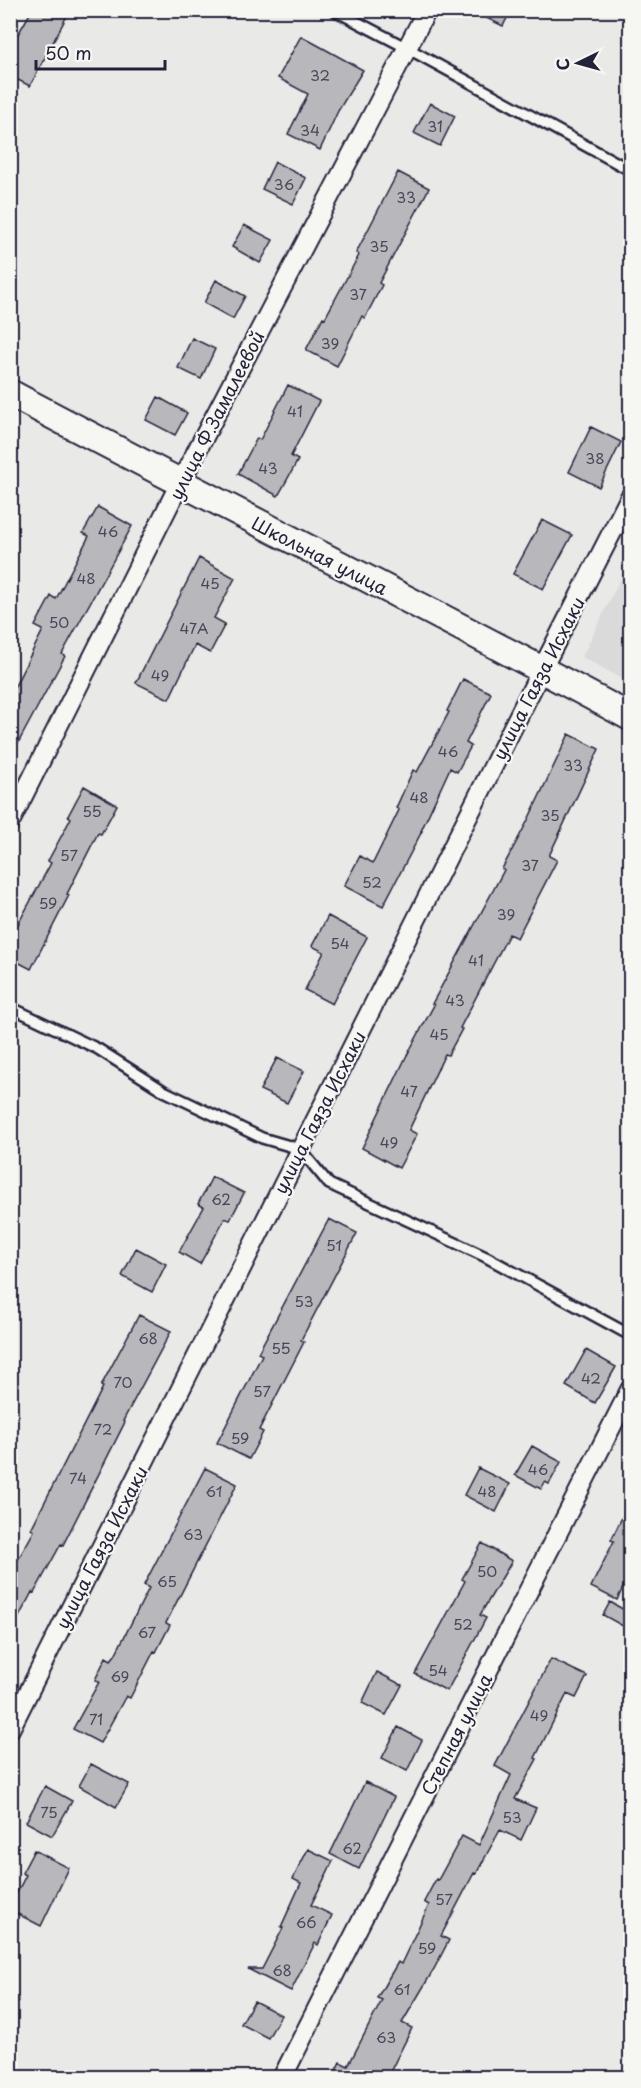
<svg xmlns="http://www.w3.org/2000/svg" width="641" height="2088" font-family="'Playpen Sans',sans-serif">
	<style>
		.built { fill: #dadada }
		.building { fill: #b8b8bc; stroke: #22223b; stroke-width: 1.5 }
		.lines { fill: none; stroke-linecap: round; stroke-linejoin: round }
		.lane-casing { stroke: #22223b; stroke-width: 14 }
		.street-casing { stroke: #22223b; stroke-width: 22 }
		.secondary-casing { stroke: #22223b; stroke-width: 30 }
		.lane { stroke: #f6f6f2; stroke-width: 9 }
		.street { stroke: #f6f6f2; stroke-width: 18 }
		.secondary { stroke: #f6f6f2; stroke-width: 26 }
		.labels { text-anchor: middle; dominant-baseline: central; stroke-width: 4.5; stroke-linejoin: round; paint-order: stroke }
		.number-label { font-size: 15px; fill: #48485b }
		.street-label { font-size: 18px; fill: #22223b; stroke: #f6f6f2 }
	</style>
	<rect width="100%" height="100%" fill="#e9e9e7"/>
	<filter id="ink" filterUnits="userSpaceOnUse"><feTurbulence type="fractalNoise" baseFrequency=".0167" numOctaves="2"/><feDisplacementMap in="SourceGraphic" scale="12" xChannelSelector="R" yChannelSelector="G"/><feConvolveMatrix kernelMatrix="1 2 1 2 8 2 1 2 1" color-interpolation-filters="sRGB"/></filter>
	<g filter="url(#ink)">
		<path class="built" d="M630 559V683L582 657Z"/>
		<path class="building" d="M32 10H70L30 86 10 76V48Z
			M470 10H511L503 26Z
			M301 36 363 70 338 111 320 150 288 134 308 94 278 78Z
			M430 103 455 116 440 146 414 133Z
			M275 162 306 178 293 204 262 189Z
			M398 172 429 188 379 283 382 285 365 318 362 316 337 366 306 350 323 317 325 318 359 255 356 253Z
			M244 225 273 240 260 263 232 247Z
			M216 280 245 296 233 319 204 303Z
			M192 338 215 349 201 379 178 368Z
			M288 385 319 401 291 456 298 460 278 496 238 474 257 438 260 440Z
			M158 397 187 413 175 435 146 420Z
			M591 427 621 442 599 487 569 472Z
			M98 507 132 526 62 654 65 656 10 758V696L43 630 35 626 51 596 56 599 89 536 83 533Z
			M542 520 572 535 543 589 513 574Z
			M199 558 235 578 214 618 225 624 210 653 195 645 169 699 136 683Z
			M463 679 491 693 466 743 471 746 457 772 450 768 421 831H422L383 906 344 886 360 856 373 863 399 810 396 808 413 770 417 772 449 712 447 711Z
			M569 734 599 749 549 856 557 860 517 938 509 934 460 1028 462 1029 448 1055 445 1054 409 1130 417 1134 399 1168 362 1148 406 1057 434 1005 432 1004 504 870 502 869 527 822Z
			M84 786 117 805 101 834 98 833 67 894 69 895 31 969 10 958V939L51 863 48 861 71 818 68 816Z
			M328 916 367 937 332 1004 305 990 324 952 312 946Z
			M277 1058 304 1071 287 1103 260 1090Z
			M212 1177 244 1193 230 1220 225 1218 200 1264 179 1252 204 1207 198 1204Z
			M329 1219 357 1233 301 1340 304 1342 259 1430 263 1432 249 1459 217 1443 262 1355 258 1353Z
			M136 1248 166 1264 152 1292 122 1276Z
			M139 1315 171 1331 123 1421 125 1422 63 1545 61 1544 34 1593 32 1592 10 1634V1574L34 1531 31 1529 103 1387 101 1386Z
			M586 1350 616 1367 595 1403 566 1386Z
			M532 1446 561 1462 549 1484 545 1482 541 1489 515 1475Z
			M205 1468 237 1484 166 1623 170 1625 156 1652 154 1651 130 1698 126 1696 100 1743 73 1729 99 1682 95 1680 106 1657 111 1660 115 1655 149 1588 144 1585Z
			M478 1468 510 1484 496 1512 464 1495Z
			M630 1501V1573L617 1600 591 1587 614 1541 611 1540Z
			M482 1543 512 1561 480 1615 486 1618 447 1691 415 1674 465 1581 462 1579Z
			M610 1602 630 1613V1630L603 1615Z
			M551 1659 587 1676 576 1698 567 1694 535 1758 537 1759 515 1799 536 1808 521 1840 500 1830 476 1874 474 1873 441 1936 449 1940 434 1969 402 2023 412 2028 387 2078H332L340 2062 348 2066 382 2000 377 1998 398 1962 401 1964 429 1905 424 1902 436 1879 438 1880 462 1836 479 1845 511 1775 495 1766Z
			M377 1672 402 1685 386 1715 362 1703Z
			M398 1727 422 1740 407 1771 382 1758Z
			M91 1764 129 1784 116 1807 79 1786Z
			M365 1782 394 1797 359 1869 330 1854Z
			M45 1786 72 1801 52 1836 26 1822Z
			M308 1849 333 1861 311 1905 332 1915 318 1945 315 1943 291 1991 248 1969H262L283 1928 281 1927 301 1883 293 1879Z
			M34 1850 69 1868 41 1926 10 1910V1906L26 1875 22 1873Z
			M254 2001 281 2015 268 2038 241 2024Z"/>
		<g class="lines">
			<g class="lane-casing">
				<path id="lane" d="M334 10 407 48 630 170
					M10 1007 98 1049 164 1091 262 1138 300 1149 329 1184 486 1257 630 1335"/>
			</g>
			<g class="street-casing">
				<path id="street" d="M10 822 180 483 427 10
					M10 1729 542 669 630 497
					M282 2078 630 1390"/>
			</g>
			<g class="secondary-casing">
				<path id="secondary" d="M10 393C216 503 426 606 630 717"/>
			</g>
			<use href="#lane" class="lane"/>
			<use href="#street" class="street"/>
			<use href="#secondary" class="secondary"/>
		</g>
	</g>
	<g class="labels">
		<g class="number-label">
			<text x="320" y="74">32</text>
			<text x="435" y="125">31</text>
			<text x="310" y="129">34</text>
			<text x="284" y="183">36</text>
			<text x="406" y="196">33</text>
			<text x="379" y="245">35</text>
			<text x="358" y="293">37</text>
			<text x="330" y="342">39</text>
			<text x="295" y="410">41</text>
			<text x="595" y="457">38</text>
			<text x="268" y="467">43</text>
			<text x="108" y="530">46</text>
			<text x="86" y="577">48</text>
			<text x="210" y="582">45</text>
			<text x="59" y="621">50</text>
			<text x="194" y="627">47А</text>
			<text x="160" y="674">49</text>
			<text x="448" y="750">46</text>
			<text x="573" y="764">33</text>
			<text x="419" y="796">48</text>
			<text x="92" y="810">55</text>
			<text x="550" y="814">35</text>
			<text x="69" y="854">57</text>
			<text x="530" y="864">37</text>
			<text x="372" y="881">52</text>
			<text x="48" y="902">59</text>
			<text x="506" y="913">39</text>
			<text x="340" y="942">54</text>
			<text x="476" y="959">41</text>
			<text x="455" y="999">43</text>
			<text x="439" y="1033">45</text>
			<text x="409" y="1090">47</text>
			<text x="389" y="1141">49</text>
			<text x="221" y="1198">62</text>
			<text x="334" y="1244">51</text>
			<text x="304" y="1300">53</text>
			<text x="148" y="1337">68</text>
			<text x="281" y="1347">55</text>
			<text x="591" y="1377">42</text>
			<text x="123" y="1381">70</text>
			<text x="262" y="1390">57</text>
			<text x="103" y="1428">72</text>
			<text x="240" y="1437">59</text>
			<text x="538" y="1468">46</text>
			<text x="78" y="1477">74</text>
			<text x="214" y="1490">61</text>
			<text x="487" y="1490">48</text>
			<text x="193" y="1533">63</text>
			<text x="487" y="1570">50</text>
			<text x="167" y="1580">65</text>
			<text x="463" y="1623">52</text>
			<text x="147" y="1631">67</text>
			<text x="438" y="1669">54</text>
			<text x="120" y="1675">69</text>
			<text x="539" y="1714">49</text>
			<text x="96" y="1718">71</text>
			<text x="49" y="1811">75</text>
			<text x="512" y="1816">53</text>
			<text x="352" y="1847">62</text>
			<text x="444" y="1898">57</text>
			<text x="306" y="1921">66</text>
			<text x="427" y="1947">59</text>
			<text x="282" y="1969">68</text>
			<text x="402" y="1988">61</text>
			<text x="386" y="2036">63</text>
		</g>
		<g class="street-label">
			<text transform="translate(216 415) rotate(-63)">улица Ф.Замалеевой</text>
			<text transform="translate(320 555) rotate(27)">Школьная улица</text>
			<text transform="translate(538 678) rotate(-63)">улица Гаяза Исхаки</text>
			<text transform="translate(319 1112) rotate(-63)">улица Гаяза Исхаки</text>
			<text transform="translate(101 1547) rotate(-63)">улица Гаяза Исхаки</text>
			<text transform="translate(456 1734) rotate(-63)">Степная улица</text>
		</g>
	</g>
	<rect width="641" height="2088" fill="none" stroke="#f6f6f2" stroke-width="36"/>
	<rect x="18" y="18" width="605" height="2052" fill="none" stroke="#22223b" stroke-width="2" filter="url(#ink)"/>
	<g transform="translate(578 63) rotate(265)" stroke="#f6f6f2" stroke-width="4.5" paint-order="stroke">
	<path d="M0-4.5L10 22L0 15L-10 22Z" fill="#22223b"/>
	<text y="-9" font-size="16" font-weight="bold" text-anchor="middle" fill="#22223b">С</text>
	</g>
	<path d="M36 60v9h129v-9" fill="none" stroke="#22223b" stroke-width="3"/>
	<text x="45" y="60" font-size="18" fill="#22223b" stroke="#f6f6f2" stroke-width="4.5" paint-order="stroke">50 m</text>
</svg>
